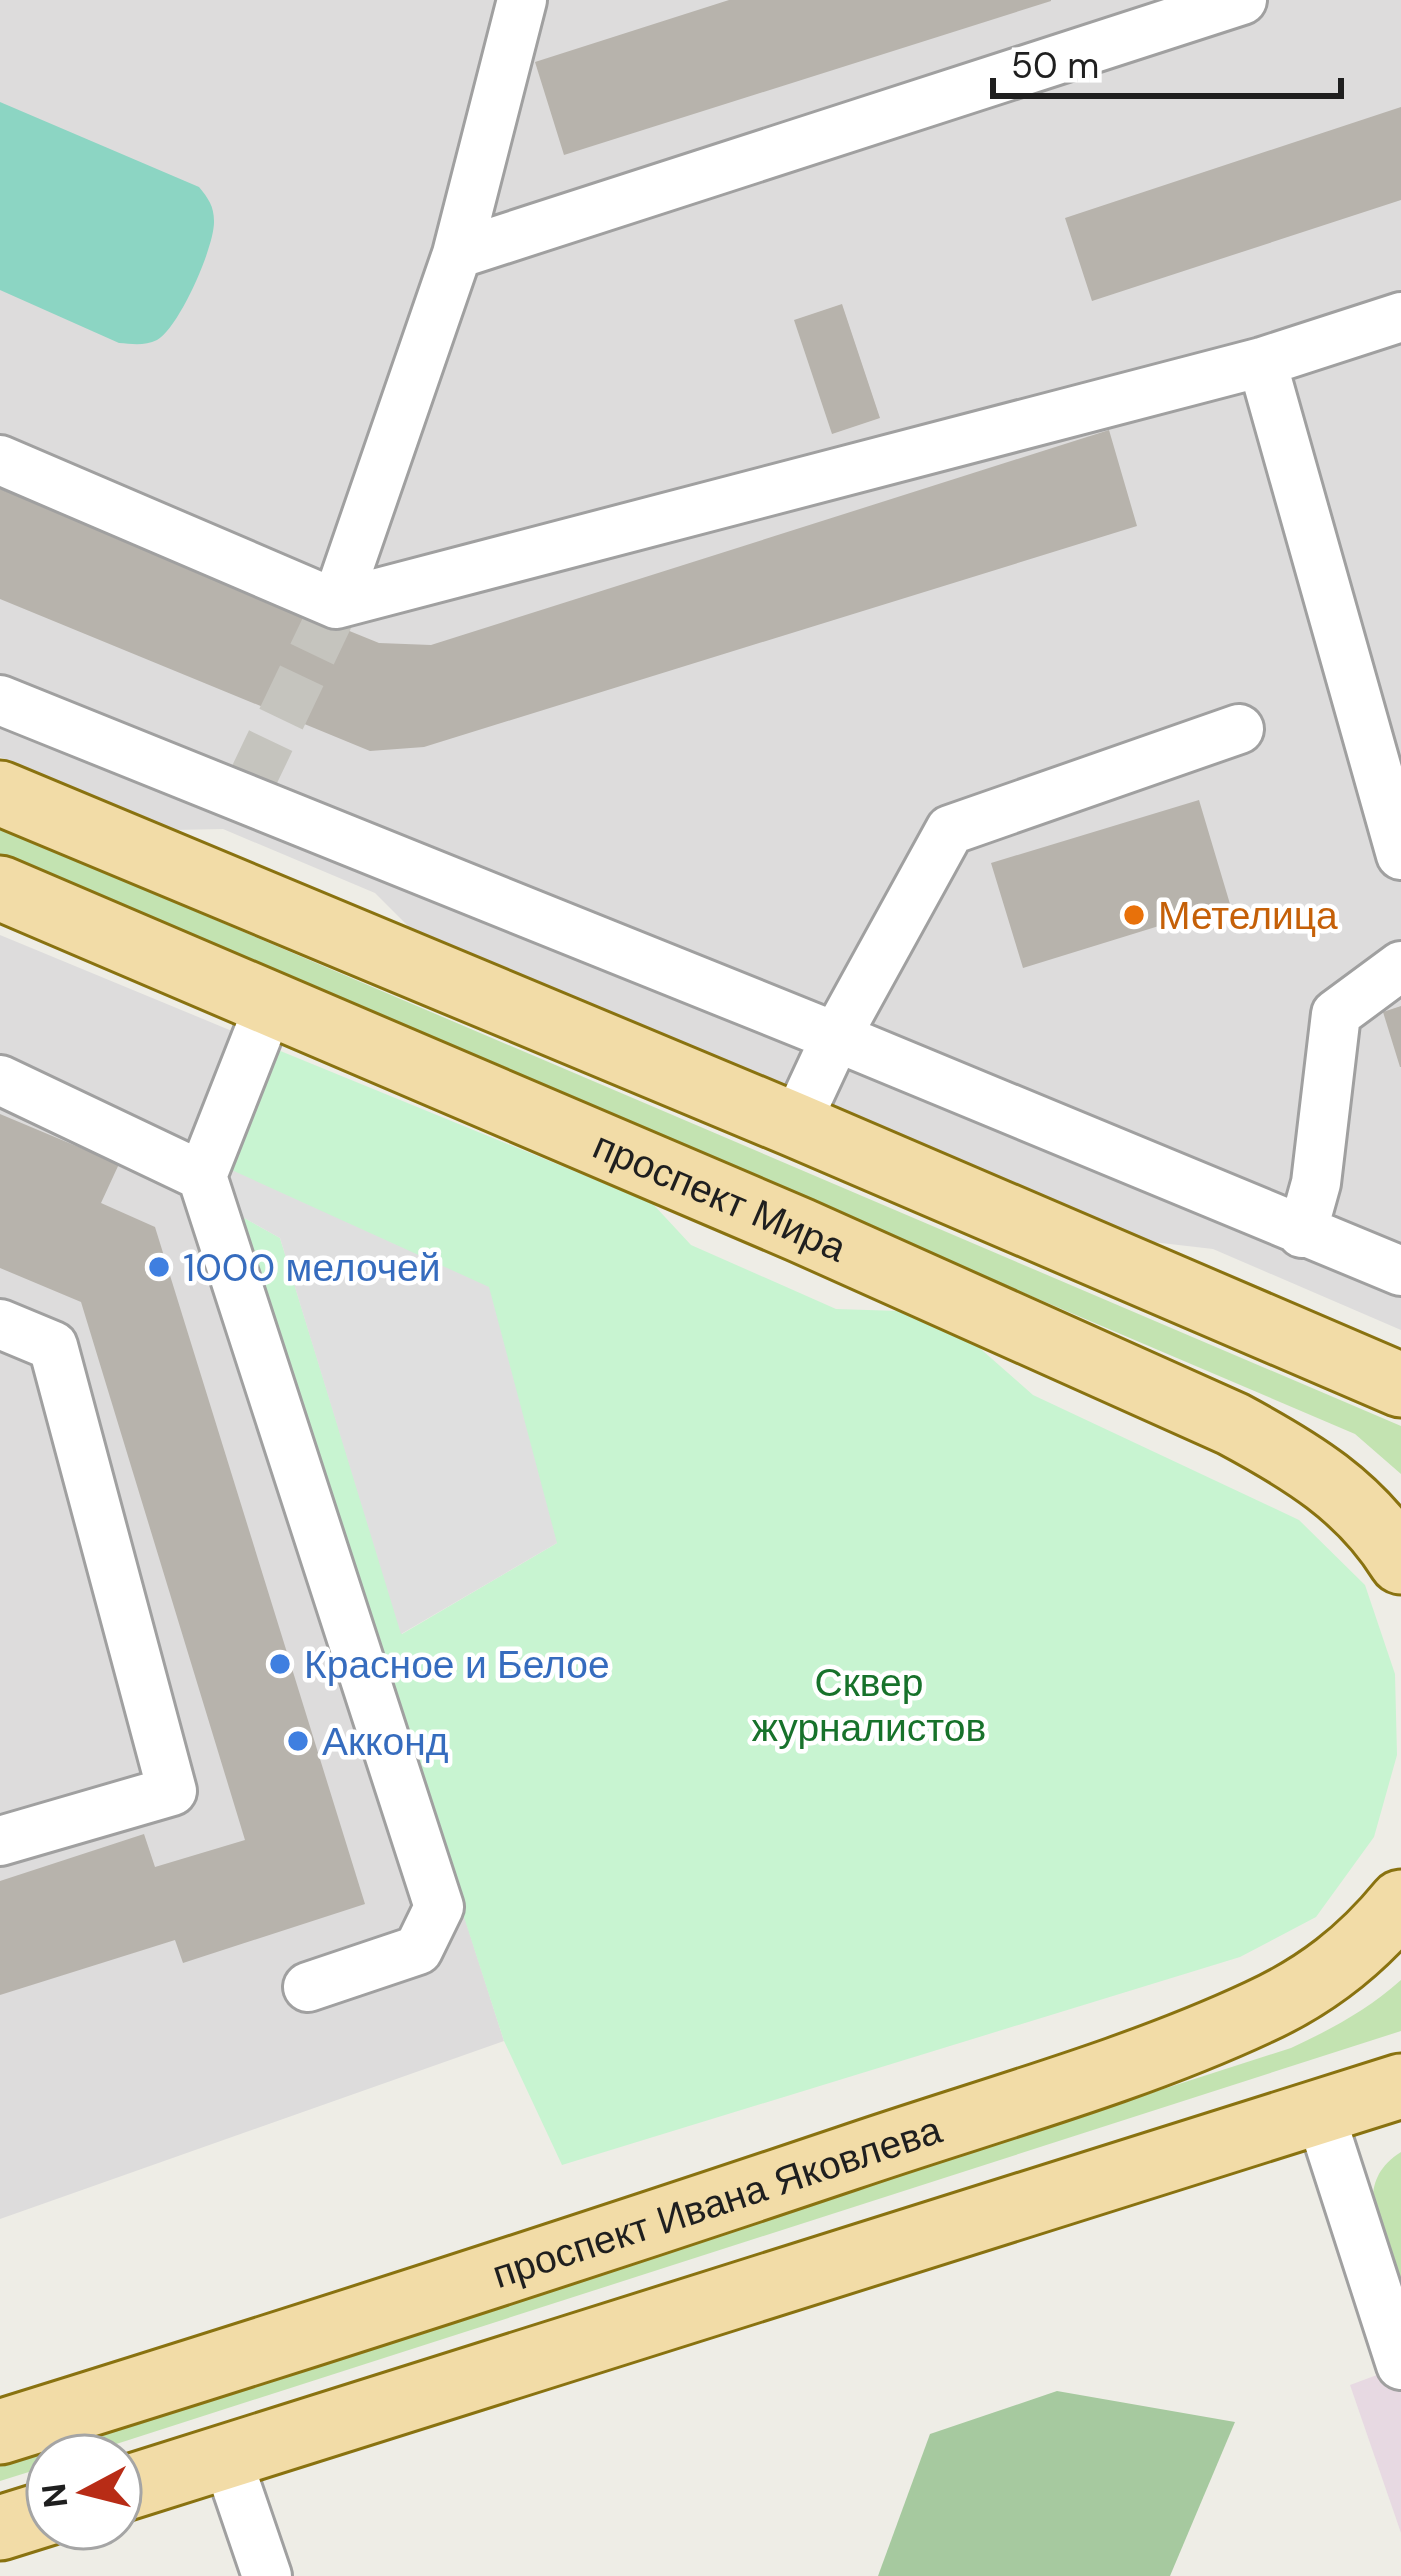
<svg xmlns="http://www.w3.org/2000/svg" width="1401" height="2576" font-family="'DM Sans',sans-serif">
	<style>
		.residential { fill: #dddcdc }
		.industrial { fill: #e7d9e2 }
		.grass { fill: #c3e3b1 }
		.forest { fill: #a6c99f }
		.park { fill: #c8f4d1 }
		.pitch { fill: #8cd5c3 }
		.parking { fill: #dfdfdf }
		.building { fill: #b7b3ac }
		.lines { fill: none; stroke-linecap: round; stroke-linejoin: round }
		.minor-tunnel { stroke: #c5c4be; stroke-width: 48; stroke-dasharray: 48 24; stroke-linecap: butt }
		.minor-casing { stroke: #a0a0a0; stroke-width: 54 }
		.major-casing { stroke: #897210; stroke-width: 69 }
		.minor { stroke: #fff; stroke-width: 48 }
		.major { stroke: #f2dca7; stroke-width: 63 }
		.food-dot { fill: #e8710a; stroke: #fff; stroke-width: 4.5 }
		.shop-dot { fill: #3f7fe0; stroke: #fff; stroke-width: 4.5 }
		.labels { text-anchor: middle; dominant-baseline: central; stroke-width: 9; stroke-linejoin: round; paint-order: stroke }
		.food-label { font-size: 39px; fill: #c56008; stroke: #fff; text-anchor: start }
		.street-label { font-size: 39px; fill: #1f1f1f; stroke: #fff }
		.shop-label { font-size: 39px; fill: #366cbe; stroke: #fff; text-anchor: start }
		.park-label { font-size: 39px; fill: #17722b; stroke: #fff }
	</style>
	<rect width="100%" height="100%" fill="#eeede6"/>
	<path class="residential" d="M0 0H1401V1330L1213 1249 1144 1241 410 928 375 893 223 829 172 830 0 757Z
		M0 935 278 1050 225 1167 504 2041 0 2219Z"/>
	<path class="industrial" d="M1401 2366V2533L1350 2385Z"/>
	<path class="grass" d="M0 828 1401 1426V1474L1355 1434 0 856Z
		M1401 1980V2031L79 2456H48V2466L0 2481V2463L1291 2048C1332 2029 1367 2010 1401 1980Z
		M1401 2152V2290C1384 2242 1347 2186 1401 2152Z"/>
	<path class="forest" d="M1057 2391 1235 2422 1170 2576H878L930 2434Z"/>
	<path class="park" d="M278 1050 652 1203 691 1245 836 1309 899 1311 975 1344 1033 1395 1299 1520 1365 1585 1395 1674 1397 1755 1374 1837 1316 1917 1240 1957 562 2165 504 2041 237 1214 280 1238 402 1634 557 1543 225 1167Z"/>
	<path class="pitch" d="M0 102 199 187C208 198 214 206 214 221 215 246 179 328 157 340 145 346 132 344 119 343L0 290Z"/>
	<path class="parking" d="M225 1167 489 1287 557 1543 401 1634 280 1238 237 1214Z"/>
	<path class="building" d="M729 0H1051V1L564 155 535 62Z
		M1401 107V200L1092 301 1065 218Z
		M842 304 880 418 832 434 794 320Z
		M1109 430 1137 526 424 747 370 751 0 599V489L379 643 431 645Z
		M1199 800 1230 904 1023 968 991 863Z
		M1401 1006V1067H1400L1383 1012Z
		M0 1114 119 1164 101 1203 155 1227 365 1904 183 1963 175 1940 0 1995V1881L144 1834 155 1867 245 1840 81 1302 0 1268Z"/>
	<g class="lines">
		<path class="minor-tunnel" d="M250 784 336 604"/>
		<g class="minor-casing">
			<path id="minor" d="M457 254 1242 0
				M1262 362 1401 855
				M0 460 336 604 1262 362 1401 317
				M336 604 457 254 522 0
				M0 700 836 1037 1401 1271
				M0 1080 202 1176 439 1907 418 1950 308 1987
				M795 1125 836 1037 950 830 1239 729
				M202 1176 271 1001
				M1302 1233 1316 1183 1336 1014 1401 966
				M0 1324 53 1346 172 1791 0 1841
				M1319 2111 1401 2365
				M226 2456 267 2576"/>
		</g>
		<g class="major-casing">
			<g id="major">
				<path d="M0 793 795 1125 1401 1385"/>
				<path id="s1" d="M0 888 800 1230 1233 1424C1300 1460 1360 1496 1401 1562"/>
				<path id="s2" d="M0 2432C283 2344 566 2253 848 2158 982 2112 1131 2072 1259 2012 1316 1986 1361 1951 1401 1902"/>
				<path d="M120 2490 1401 2086"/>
				<path d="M0 2528 48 2513"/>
			</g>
		</g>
		<use href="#minor" class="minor"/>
		<use href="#major" class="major"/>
	</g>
	<circle class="food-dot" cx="1134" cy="915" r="12"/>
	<g class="shop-dot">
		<circle cx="159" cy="1267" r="12"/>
		<circle cx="280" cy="1664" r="12"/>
		<circle cx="298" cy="1741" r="12"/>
	</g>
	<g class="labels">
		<g class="food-label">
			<text x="1158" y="915">Метелица</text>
		</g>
		<g class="street-label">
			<text stroke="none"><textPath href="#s1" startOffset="783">проспект Мира</textPath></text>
			<text stroke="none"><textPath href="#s2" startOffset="753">проспект Ивана Яковлева</textPath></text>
		</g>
		<g class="shop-label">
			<text x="183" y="1267">1000 мелочей</text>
			<text x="304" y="1664">Красное и Белое</text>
			<text x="322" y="1741">Акконд</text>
		</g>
		<g class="park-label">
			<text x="869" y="1682">Сквер<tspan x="869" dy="45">журналистов</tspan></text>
		</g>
	</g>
	<g transform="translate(84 2492) rotate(263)"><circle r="57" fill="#ffffff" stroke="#a5a5a5" stroke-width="3"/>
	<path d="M0-9L21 45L0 30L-21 45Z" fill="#b82c16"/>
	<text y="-18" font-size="33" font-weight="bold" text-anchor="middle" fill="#1f1f1f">N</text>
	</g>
	<path d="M993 78v18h348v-18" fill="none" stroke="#1f1f1f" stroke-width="6"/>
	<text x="1011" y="78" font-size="36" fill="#1f1f1f" stroke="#ffffff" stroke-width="9" paint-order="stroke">50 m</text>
</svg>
